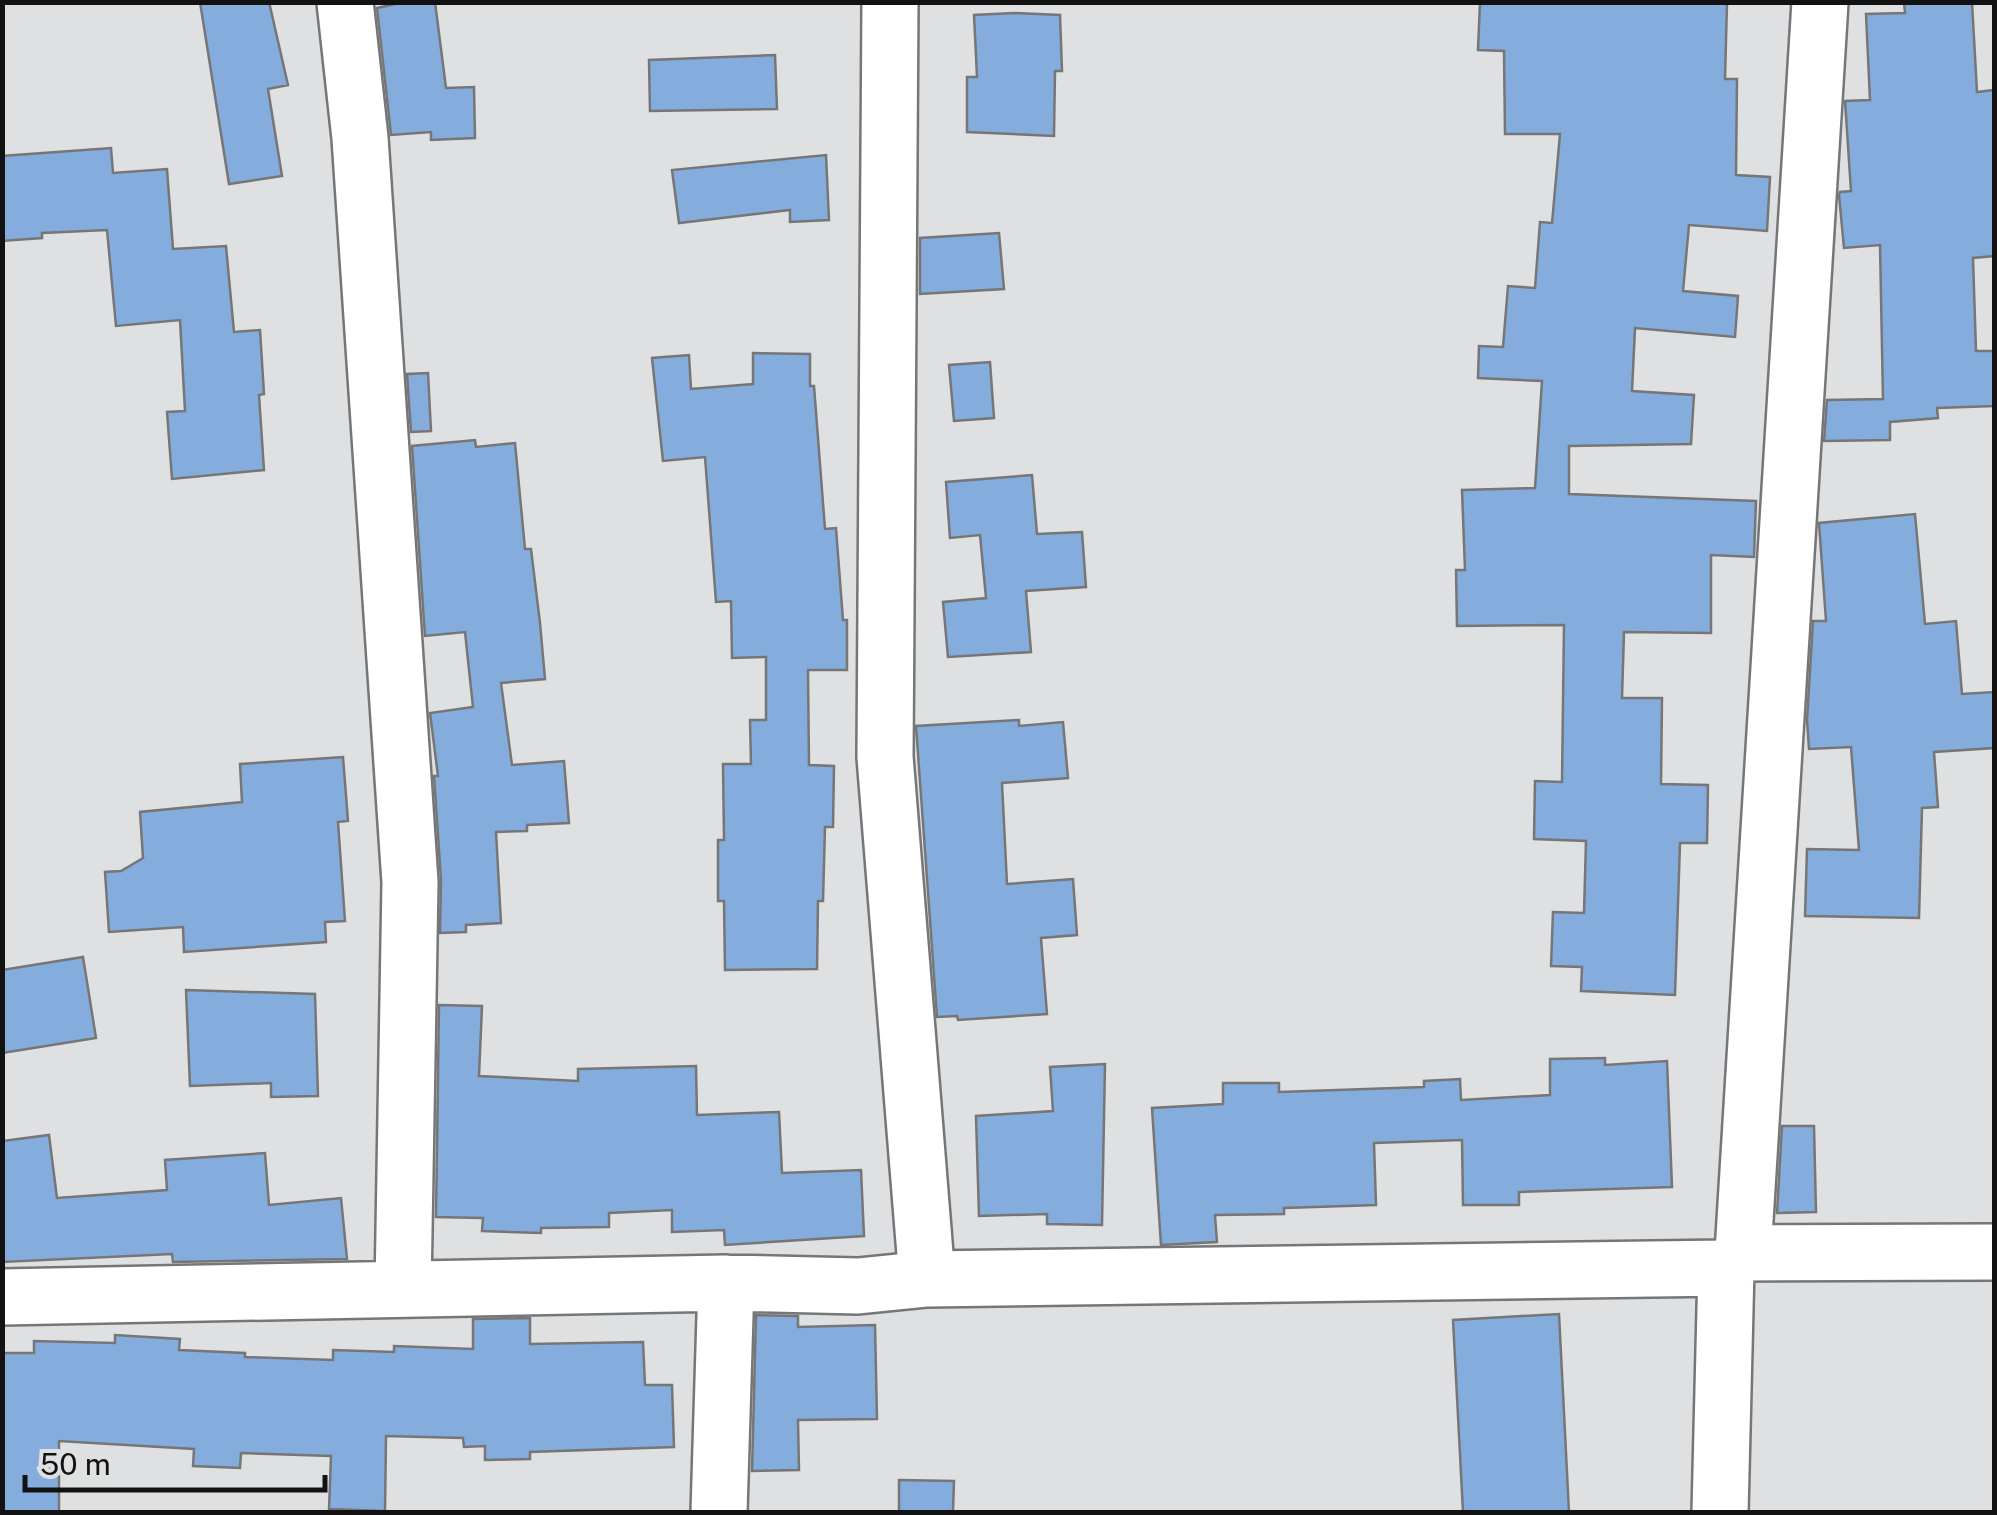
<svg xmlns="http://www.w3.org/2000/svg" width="1997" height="1515" font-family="'Public Sans',sans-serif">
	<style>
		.building { fill: #84adde; stroke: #767677; stroke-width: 2.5 }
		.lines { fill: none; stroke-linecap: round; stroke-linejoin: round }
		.minor-casing { stroke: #757677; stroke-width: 60 }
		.minor { stroke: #fff; stroke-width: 55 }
	</style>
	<rect width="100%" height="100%" fill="#dfe0e1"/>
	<path class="building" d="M200 2H269L288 85 268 89 282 176 229 184Z
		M404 2H435L446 88 474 87 475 138 431 140V132L391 135 377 8Z
		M1480 2 1727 3 1725 79H1737L1736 175 1770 177 1767 231 1689 225 1683 291 1738 296 1735 337 1635 328 1632 391 1694 395 1691 444 1569 446V494L1756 501 1754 557 1711 555V633L1624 632 1622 698H1662L1661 784 1708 785 1707 843H1680L1675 995 1581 991 1582 967 1551 966 1553 912 1584 913 1586 841 1534 839 1535 781 1562 782 1564 625 1457 626 1456 570H1465L1462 490 1535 488 1542 381 1478 378 1479 346 1503 347 1508 286 1535 288 1540 222 1552 223 1560 134H1505L1504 51 1478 50Z
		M1904 2H1972L1977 92 1994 90V256L1973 258 1976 351H1994V406L1937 408 1938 418 1890 422V440L1824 441 1827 400 1883 399 1880 245 1844 248 1839 195 1840 192 1851 191 1845 101 1870 100 1866 14 1905 13Z
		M1014 13 1060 15 1062 71H1055L1054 136 967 132V77H977L974 15Z
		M775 55 777 109 650 111 649 60Z
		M111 148 113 173 167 169 173 249 226 246 234 332 260 330 264 394 259 395 264 470 172 479 167 412 185 411 180 320 116 326 107 230 42 233V238L2 241V156Z
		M826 155 829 220 790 222V210L679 223 672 170Z
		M999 233 1004 289 920 294V238Z
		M753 353 810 354V386H814L825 529 836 528 843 620H847V670H808L809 765 834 766 833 827H825L823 901H818L817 969 725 970 724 901H718V840H724L723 764H751L750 720H766V657L732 658 731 601 716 602 705 457 663 461 652 358 689 355 691 389 753 384Z
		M990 362 994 418 954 421 949 365Z
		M428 373 431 431 411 432 407 374Z
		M475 440 476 447 515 443 525 549H531L540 623 545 679 501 683 512 765 564 761 569 823 527 825V831L496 832 501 923 466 925V932L440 933 441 880 434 776H438L430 713 473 707 465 632 425 636 412 446Z
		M1032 475 1037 534 1082 532 1086 587 1026 591 1031 652 948 657 943 602 986 598 980 535 950 538 946 482Z
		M1915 514 1925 624 1956 621 1962 694 1994 692V748L1934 752 1938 807 1922 808 1919 918 1805 916 1807 849 1859 850 1851 747 1809 749 1807 720 1813 621H1826L1819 523Z
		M1019 720V726L1063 722 1068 778 1002 783 1007 884 1073 879 1077 935 1041 938 1047 1014 958 1020 957 1016 937 1017 916 726Z
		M343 757 348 821 338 822 345 921 325 922 326 942 184 952 183 927 109 932 105 872 121 871 143 858 140 812 242 802 240 764Z
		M83 957 96 1038 2 1053V970Z
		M186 990 315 994 318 1096 271 1097V1083L190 1086Z
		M439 1005 482 1006 479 1076 578 1081V1069L696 1066 697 1115 779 1112 782 1173 861 1170 864 1236 725 1245 724 1230 672 1232V1210L609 1213V1227L541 1228V1233L482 1231 483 1218 436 1217Z
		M1605 1058V1065L1667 1061 1672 1187 1519 1192V1205H1463L1462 1140 1374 1143 1376 1205 1284 1208V1214L1215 1215 1217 1242 1161 1245 1152 1108 1223 1104V1083H1279V1092L1424 1087V1081L1460 1079 1461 1100 1550 1095V1059Z
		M1105 1064 1102 1225 1047 1224V1214L979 1216 976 1116 1053 1111 1050 1067Z
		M1782 1126H1814L1816 1212 1777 1213Z
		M49 1135 57 1198 167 1190 165 1160 265 1153 269 1205 341 1198 347 1259 173 1262 172 1254 2 1262V1141Z
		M1559 1314 1569 1512H1463L1453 1320Z
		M756 1315 798 1316V1327L875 1325 877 1419 798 1420 799 1470 752 1471Z
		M530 1318V1344L643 1342 645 1385H672L674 1447 530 1452V1459L485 1460V1446L464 1447 463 1438 386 1436 385 1511 329 1509 331 1456 241 1453 240 1468 193 1466 194 1449 59 1441V1512H2V1353H34V1341L115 1343V1335L180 1339 179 1350 245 1353V1357L333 1360V1350L394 1352V1346L473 1349V1319Z
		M899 1480 954 1481 953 1512H899Z"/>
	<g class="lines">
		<g class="minor-casing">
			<path id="minor" d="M345 2 360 138 410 882 403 1289
				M890 2 885 757 927 1279
				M1743 1253 1820 2
				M2 1297 726 1283 858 1286 927 1279 1726 1268 1743 1253 1994 1252
				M719 1512 726 1283
				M1720 1512 1726 1268"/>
		</g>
		<use href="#minor" class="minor"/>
	</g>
	<rect width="1997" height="1515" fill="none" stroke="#121213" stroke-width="10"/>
	<path d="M25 1475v15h300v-15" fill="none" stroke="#121213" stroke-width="5"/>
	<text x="40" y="1475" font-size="30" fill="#121213" stroke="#dfe0e1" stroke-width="8" paint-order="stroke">50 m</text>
</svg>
